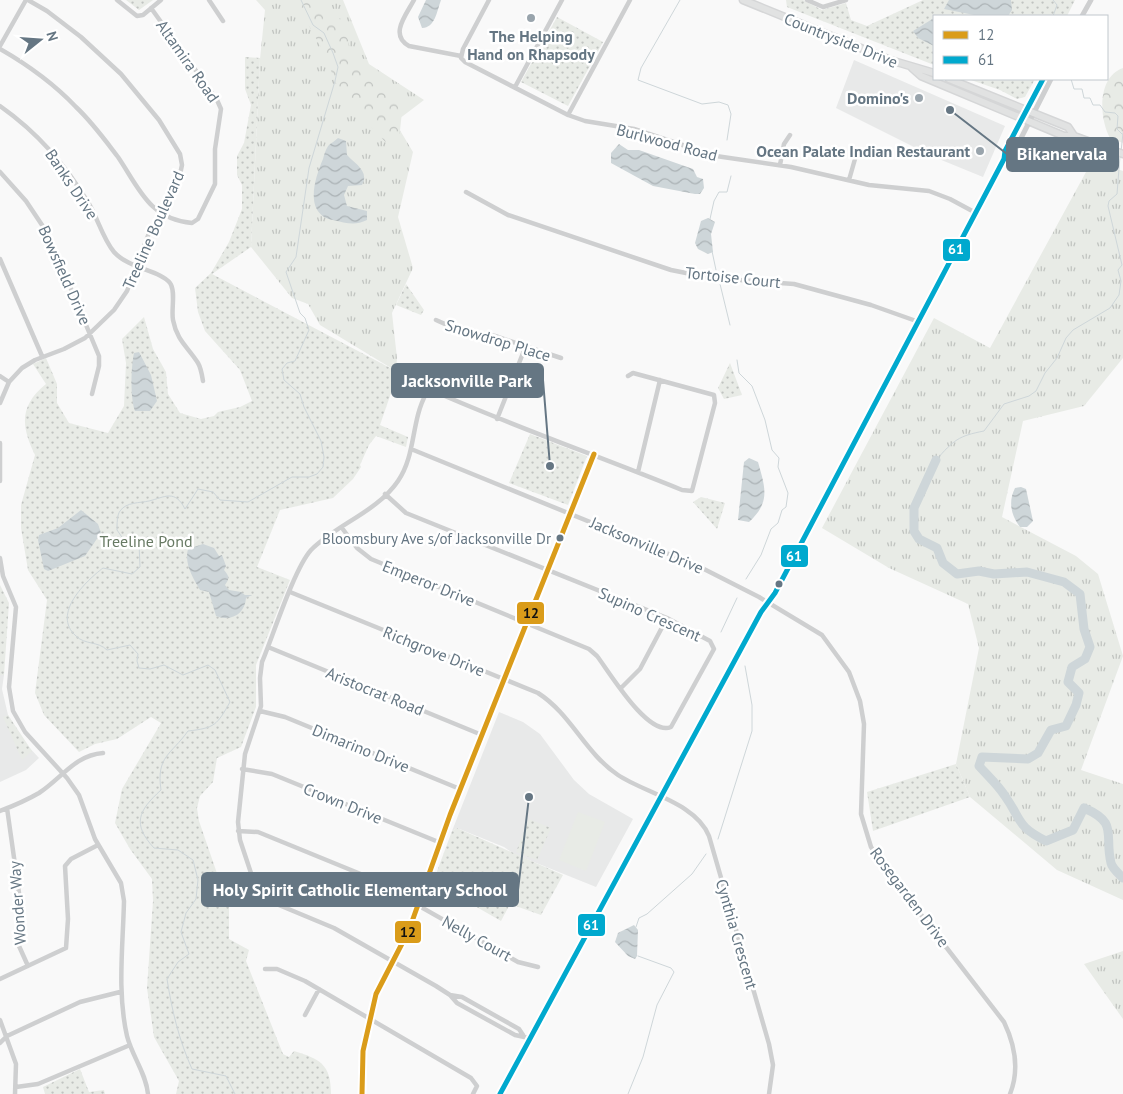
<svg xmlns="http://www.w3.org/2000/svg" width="1123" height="1094" font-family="'PT Sans',sans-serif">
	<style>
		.built { fill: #e8e9e9 }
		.grass { fill: url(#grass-tufts) }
		.forest { fill: url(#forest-crowns) }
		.park { fill: url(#park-dots) }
		.garden { fill: #e8ebe6 }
		.water { fill: url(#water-waves) }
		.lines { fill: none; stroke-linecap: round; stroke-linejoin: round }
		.stream { stroke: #ced6d9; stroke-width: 1 }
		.river { stroke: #ced6d9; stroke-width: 9 }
		.secondary-casing { stroke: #d5d6d7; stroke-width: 9 }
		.minor { stroke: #cecfd0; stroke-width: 4.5 }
		.tertiary { stroke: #cecfd0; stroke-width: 5 }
		.secondary { stroke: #e1e2e2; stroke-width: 6 }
		.bus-1-casing { stroke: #fff; stroke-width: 9 }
		.bus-2-casing { stroke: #fff; stroke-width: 9 }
		.bus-1 { stroke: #da9c1a; stroke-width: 5 }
		.bus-2 { stroke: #00a9ce; stroke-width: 5 }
		.poi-dot { fill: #99a4ac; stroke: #fff; stroke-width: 2 }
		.bus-dot { fill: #657683; stroke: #fff; stroke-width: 2 }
		.labels { text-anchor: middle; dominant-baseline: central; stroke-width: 5; stroke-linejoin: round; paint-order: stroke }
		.bus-label { font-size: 15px; fill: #657683; stroke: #fff; text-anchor: end }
		.poi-label { font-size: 16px; font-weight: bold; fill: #657683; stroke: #fff; text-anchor: end }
		.street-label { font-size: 16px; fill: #657683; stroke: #fff }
		.park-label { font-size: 16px; fill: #687a64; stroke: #fff }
		.leader { fill: none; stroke: #657683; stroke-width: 2 }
		.callout-dot { fill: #657683; stroke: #fff; stroke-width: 2 }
		.callout { fill: #657683; stroke: #657683; stroke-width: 2 }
		.callout-label { font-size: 18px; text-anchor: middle; font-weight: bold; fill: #fff }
		.line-badge { stroke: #fff; stroke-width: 2 }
		.badge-label { font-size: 14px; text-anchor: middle; font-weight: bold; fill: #fff }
		.pale-badge-label { font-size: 14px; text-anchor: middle; font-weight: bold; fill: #111 }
	</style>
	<defs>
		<pattern id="grass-tufts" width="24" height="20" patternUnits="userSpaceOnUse" patternTransform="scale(1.25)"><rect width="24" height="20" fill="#e8ebe6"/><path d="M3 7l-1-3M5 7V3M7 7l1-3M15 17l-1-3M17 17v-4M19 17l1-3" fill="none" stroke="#c0c3c0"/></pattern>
		<pattern id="forest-crowns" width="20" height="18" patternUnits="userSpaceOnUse" patternTransform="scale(1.25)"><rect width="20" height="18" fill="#e8ebe6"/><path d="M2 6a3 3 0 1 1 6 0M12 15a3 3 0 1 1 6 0" fill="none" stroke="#c0c3c0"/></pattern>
		<pattern id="park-dots" width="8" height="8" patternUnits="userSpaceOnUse" patternTransform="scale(1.25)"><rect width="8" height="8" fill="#e8ebe6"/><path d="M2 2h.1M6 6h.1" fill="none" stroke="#c0c3c0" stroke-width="1.8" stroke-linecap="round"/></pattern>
		<pattern id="water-waves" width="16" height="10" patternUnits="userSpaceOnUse" patternTransform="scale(1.25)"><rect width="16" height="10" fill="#ced6d9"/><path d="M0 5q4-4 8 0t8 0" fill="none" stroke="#abb2b5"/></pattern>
	</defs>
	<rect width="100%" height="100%" fill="#f9f9f9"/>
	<path class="built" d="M854 60 1005 126 983 177 934 157 836 108Z
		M0 675H4L2 689 8 715 27 745 39 758 26 770 0 782Z
		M499 712 523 722 540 734 574 780 589 794 633 819 596 887 514 854 504 847 457 828 452 831Z"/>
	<path class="grass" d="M256 0H343L369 64 424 100 395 122 413 152 398 217 413 268 392 313 397 358 396 371 320 325 308 304 292 298 251 247 260 59 265 10Z
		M1092 161 1123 171V358L1084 406 1023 421 1002 517 1076 556 1098 574 1123 656 1081 770 1123 784V900L1057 870 970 797 956 764 979 648 968 604 889 568 822 528 934 318 990 348Z
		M1123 951V1019L1084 964Z"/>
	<path class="forest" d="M308 2 345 21 351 60 403 102 399 140 391 148 340 93 323 51 298 6Z
		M1123 68V143L1110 138C1099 118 1097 77 1123 68Z"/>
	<path class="park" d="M126 0H153L139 10Z
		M786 0H803L822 10 846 3 851 20 867 26 923 0H1075L1067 16H934V65L787 7Z
		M557 17 603 42 568 106 521 82Z
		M245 57 260 58 251 247 212 274 396 371 391 393 380 425 408 437 406 447 376 436 369 445 360 465 361 467 353 479 333 498 280 510 257 567 290 580 256 665V707L241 747 217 758 213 782 200 796 197 808 199 821 221 885 229 902V939L249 950 246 961 283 1054 289 1057 294 1051C320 1059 331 1064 331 1094H176L179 1081 154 1037 147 988 153 901 152 879 130 849 115 823 122 789 161 723 151 717 117 739 95 744 79 752 44 715 35 693 47 600 28 570 21 528V505L35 455C21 426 19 406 46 384L33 364 46 358 57 384V403L69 423 108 433 124 406 126 363 122 339 144 317 153 349 166 372 168 394 180 413 201 419 214 416 218 412 240 407 252 401 240 370 205 331 198 312 195 288 211 273 229 242 242 209V185L237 175V156L244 143 251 105 245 89Z
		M968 79H1035L1025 97 1017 99 1000 90Z
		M406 284 424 310 421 315 396 305Z
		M730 363 742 395 724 399 718 388Z
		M530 434 587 456 568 505 509 483Z
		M701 497 725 503 717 529 693 502Z
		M0 585 9 603 4 675H0Z
		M8 715 32 751 22 760 3 717Z
		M956 764 970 797 873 831 867 792Z
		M529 819 551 828 537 860 516 852Z
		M457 828 563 875 541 915 510 904 501 921 433 882 452 831Z
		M80 1069 89 1092 104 1090 105 1094H45L43 1087Z"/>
	<path class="garden" d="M578 812 605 822 586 871 559 860Z"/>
	<path class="water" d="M426 0H441C437 11 435 28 422 28L418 17Z
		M949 0H1011L1012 10 1008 16H979L944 9Z
		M934 18V46L918 38 913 31Z
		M338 138 346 141 347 155C354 163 370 171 362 185L348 186 344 195 347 206 367 211V220C355 226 346 223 333 220 304 214 314 180 323 159 324 155 326 148 329 145 331 143 335 141 338 138Z
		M619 144 628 150H639L693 169 697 177 703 179 704 188 700 194H695L653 186 611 163V153Z
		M708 218 715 222 711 234 713 252 708 254 698 249 695 243 701 221Z
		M139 352 151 375 157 401 150 411H135C130 398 131 367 134 353Z
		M749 458 758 462C765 487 771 502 749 522L738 520 744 462Z
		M1021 487 1026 489 1033 521 1027 527H1020C1011 515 1008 502 1015 488Z
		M81 510 98 524 101 533 85 556 48 571 44 569 38 540 39 535 58 528Z
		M203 544 214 548 219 556 222 555 226 566 224 570C229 576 230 578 225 585L229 590 241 592 245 595H252L246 598C245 614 231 622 216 616L209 592 200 590C193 578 184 564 188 549Z
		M634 925 638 930 637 956 635 959 628 956 615 942 618 933Z"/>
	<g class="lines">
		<path class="stream" d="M680 0 641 68 638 80 702 104 719 102 728 105 731 114 727 140
			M1053 16 1057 5 1053 0
			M1067 79H1070
			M1071 79 1074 89H1082L1084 98H1090L1093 105H1100L1105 112 1115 113 1118 116 1117 129 1122 134
			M1121 152 1123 133
			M710 219 714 201 719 192H727L731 176
			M712 251 716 270
			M720 284 730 325
			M737 360 739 373 752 386 765 420 772 450 779 458 778 467 788 493 786 507 782 510 778 523 771 529 761 555 746 579
			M936 460C954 440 958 436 984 431L1004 404 1029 396 1036 391 1045 373 1057 358 1066 338 1073 330 1110 308 1119 295 1121 281 1118 270 1122 265 1108 206 1109 201 1117 194 1120 156
			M721 632 737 598
			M718 839 752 731V705L745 666
			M636 927 639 918 647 914 692 874 706 854
			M235 1094 226 1076 192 1069C179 1040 172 1011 167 979L178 962 189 954 181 932 186 913 196 899 198 880 193 860 178 850 154 848C132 824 138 811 161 790 156 756 171 755 188 731 215 728 217 725 230 702L215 670 208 665 183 675 164 665 150 669 139 668 137 661 138 654 130 645 107 650C98 641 85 645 76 636 51 614 86 581 103 568L132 574 140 567 139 543H126L117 530C117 524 117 515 120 511 126 502 140 503 149 501 165 497 175 489 185 509L198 489 213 492 220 500 248 502 292 477H309L317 474 323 467 324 457 321 441 304 407 300 394 284 380 282 369 287 363 295 361 309 330 305 318 300 313 286 272 296 257 309 168 335 81 338 67 333 53 324 33 313 25 301 0
			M628 1094 643 1057 657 1005 674 972 671 968 638 956"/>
		<path class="river" d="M936 460 914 508V531L919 539 937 548 943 563 957 574 979 571 994 574 1027 572 1064 582 1080 594 1084 629 1090 647 1085 659 1072 667 1068 682 1079 693 1076 705 1066 726 1051 730 1038 753 1028 759 982 757 979 766C988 776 998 785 1005 796 1022 820 1016 826 1046 841L1073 830 1084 808C1119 823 1104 834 1111 863 1112 868 1119 874 1123 878"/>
		<g class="secondary-casing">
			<path id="secondary" d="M743 0 890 60 934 73
				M912 68 921 76 1064 136H1074L1123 154
				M949 79 1068 127 1074 136"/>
		</g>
		<path class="minor" d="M117 0 137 16 143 15 161 0
			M209 0 223 21
			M414 0C406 15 389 35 409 46L461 56
			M489 0 463 49 461 58 465 62 568 115 585 121 634 129 716 156 791 167 869 185 929 191 950 199 976 213
			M807 0 823 7 846 0
			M0 46 26 0
			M0 49C28 65 54 84 76 107 92 122 105 140 118 157 139 188 149 219 192 223L198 219 215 184V149L221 109 217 100 151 8
			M515 87 562 0
			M0 106C37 132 66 165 89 204 98 219 103 239 114 252 129 269 160 270 170 283 176 291 171 310 173 320 177 341 188 347 198 363 201 368 202 375 203 381
			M568 115 630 0
			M780 165 784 144 790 135
			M0 172 26 201 48 234 99 356V366L92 394
			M849 180 855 159
			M466 192 508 215 671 270 711 278 794 284 871 305 919 322
			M0 259 42 356
			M436 320 456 329 495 336 561 358
			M0 376 9 382
			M0 403 9 382 22 368 35 360 64 349 85 338 114 310 127 291 149 233 179 179 182 165 180 154 159 120 121 74 81 37 47 11 28 0
			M497 419 525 348
			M0 443V481
			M411 449 698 566 759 597 822 635 849 672 860 701 864 724 861 814 871 847 888 872 1004 1022C1015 1045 1020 1069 1010 1094
			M638 472 660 380
			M342 528 357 548 371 559 589 649 597 656C610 673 648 737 671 727L714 649 710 641 667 618 406 513 385 494
			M0 558 3 576 16 607 9 687 13 711 25 732 67 778 79 795 95 839 121 883 124 901C123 946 117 992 127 1036 132 1056 146 1073 148 1094
			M290 592 538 693C571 714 585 753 618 775 645 793 696 803 709 836L769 1044 773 1065 769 1094
			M268 647 482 735
			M621 688 640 669 667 618
			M260 711 285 717 460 789
			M242 769 272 774 441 843
			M7 808 19 893V946L28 966
			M0 811C13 806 27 800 39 793 61 779 75 755 103 753
			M238 831 258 832 368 877 518 962 538 967
			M265 969H277L305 981 471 1078 477 1086 473 1094
			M0 979 66 948 68 919 65 866 71 859 98 845
			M450 995 462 997 519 1029 523 1035
			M305 1015 319 989
			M0 1020 16 1064 15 1094
			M529 1038 515 1035 457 1003 450 995 436 986 334 928 262 898 257 891 240 840 238 822 245 754 261 706 260 678 262 662C273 636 294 569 311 550 337 524 377 512 398 481 416 455 411 421 426 394L433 391 438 393C518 428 601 457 682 490L692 491 715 403 714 395 633 373 628 376
			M0 1043 7 1036 80 1002 120 992
			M16 1087 38 1084 130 1045
			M362 1094 363 1051 376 994 409 930 450 815 594 454"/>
		<path class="tertiary" d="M1082 16 1091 0
			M1004 159 1012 156 1051 79
			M500 1094 761 612 775 593 1004 159 1005 151 1043 79"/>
		<use href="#secondary" class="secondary"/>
		<g class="bus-1-casing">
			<path id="bus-1" d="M362 1094 363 1051 376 994 409 930 450 815 594 454"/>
		</g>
		<g class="bus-2-casing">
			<path id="bus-2" d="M500 1094 761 612 775 593 1004 159 1005 151 1043 79"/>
		</g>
		<use href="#bus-1" class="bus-1"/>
		<use href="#bus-2" class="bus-2"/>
	</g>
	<g class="poi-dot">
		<circle cx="531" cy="18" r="5"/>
		<circle cx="919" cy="98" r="5"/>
		<circle cx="980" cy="151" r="5"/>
	</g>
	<g class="bus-dot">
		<circle cx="560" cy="538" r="4.5"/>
		<circle cx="779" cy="584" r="4.5"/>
	</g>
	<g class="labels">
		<g class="bus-label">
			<text x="551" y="538">Bloomsbury Ave s/of Jacksonville Dr</text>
		</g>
		<g class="poi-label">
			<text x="531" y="36" text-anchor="middle">The Helping<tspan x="531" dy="18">Hand on Rhapsody</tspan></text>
			<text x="909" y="98">Domino's</text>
			<text x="970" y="151">Ocean Palate Indian Restaurant</text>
		</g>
		<g class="street-label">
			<text transform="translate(841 40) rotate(22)">Countryside Drive</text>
			<text transform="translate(188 61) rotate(55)">Altamira Road</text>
			<text transform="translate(667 142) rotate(15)">Burlwood Road</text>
			<text transform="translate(72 184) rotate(56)">Banks Drive</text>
			<text transform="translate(153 230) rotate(-66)">Treeline Boulevard</text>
			<text transform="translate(65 275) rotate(66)">Bowsfield Drive</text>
			<text transform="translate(733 277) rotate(6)">Tortoise Court</text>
			<text transform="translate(498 340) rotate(17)">Snowdrop Place</text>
			<text transform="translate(647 545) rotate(23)">Jacksonville Drive</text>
			<text transform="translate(429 583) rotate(22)">Emperor Drive</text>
			<text transform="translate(650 614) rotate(24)">Supino Crescent</text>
			<text transform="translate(434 651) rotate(22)">Richgrove Drive</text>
			<text transform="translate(375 691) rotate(22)">Aristocrat Road</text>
			<text transform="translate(361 748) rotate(22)">Dimarino Drive</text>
			<text transform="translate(343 803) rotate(22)">Crown Drive</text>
			<text transform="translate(910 897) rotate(53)">Rosegarden Drive</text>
			<text transform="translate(17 903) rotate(-94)">Wonder Way</text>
			<text transform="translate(737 934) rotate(74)">Cynthia Crescent</text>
			<text transform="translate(477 938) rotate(29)">Nelly Court</text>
		</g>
		<g class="park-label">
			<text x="146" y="541">Treeline Pond</text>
		</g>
	</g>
	<path class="leader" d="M950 110L1007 154M550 466L543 380M529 797L518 890"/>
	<g class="callout-dot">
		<circle cx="950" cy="110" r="5"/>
		<circle cx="550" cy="466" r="5"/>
		<circle cx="529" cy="797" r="5"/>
	</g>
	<g class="callout">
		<rect x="1007" y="138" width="111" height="33" rx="5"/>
		<rect x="392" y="364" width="151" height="33" rx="5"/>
		<rect x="202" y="873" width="316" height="33" rx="5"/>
	</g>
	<g class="callout-label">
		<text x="1062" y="160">Bikanervala</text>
		<text x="467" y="387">Jacksonville Park</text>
		<text x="360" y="896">Holy Spirit Catholic Elementary School</text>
	</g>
	<g class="line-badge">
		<rect x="942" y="238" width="29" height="24" rx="5" fill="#00a9ce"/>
		<rect x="780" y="544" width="29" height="24" rx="5" fill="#00a9ce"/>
		<rect x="516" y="601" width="29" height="24" rx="5" fill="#da9c1a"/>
		<rect x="577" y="913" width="29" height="24" rx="5" fill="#00a9ce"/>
		<rect x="394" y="920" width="28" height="24" rx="5" fill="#da9c1a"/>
	</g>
	<g class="badge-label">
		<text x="956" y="254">61</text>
		<text x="794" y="561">61</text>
		<text x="591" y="930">61</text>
	</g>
	<g class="pale-badge-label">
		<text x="531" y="618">12</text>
		<text x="408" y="937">12</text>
	</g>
	<rect x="933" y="15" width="175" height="65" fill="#ffffff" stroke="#c1c8cd"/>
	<rect x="943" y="31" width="25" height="8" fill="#da9c1a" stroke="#c1c8cd"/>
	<text x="978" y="40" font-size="15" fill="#657683">12</text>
	<rect x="943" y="56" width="25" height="8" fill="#00a9ce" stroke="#c1c8cd"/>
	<text x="978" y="65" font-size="15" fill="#657683">61</text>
	<g transform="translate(40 40) rotate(73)" stroke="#ffffff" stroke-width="4" paint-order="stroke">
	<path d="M0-4L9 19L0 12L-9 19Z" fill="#657683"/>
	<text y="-8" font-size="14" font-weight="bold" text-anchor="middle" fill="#657683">N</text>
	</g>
</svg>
